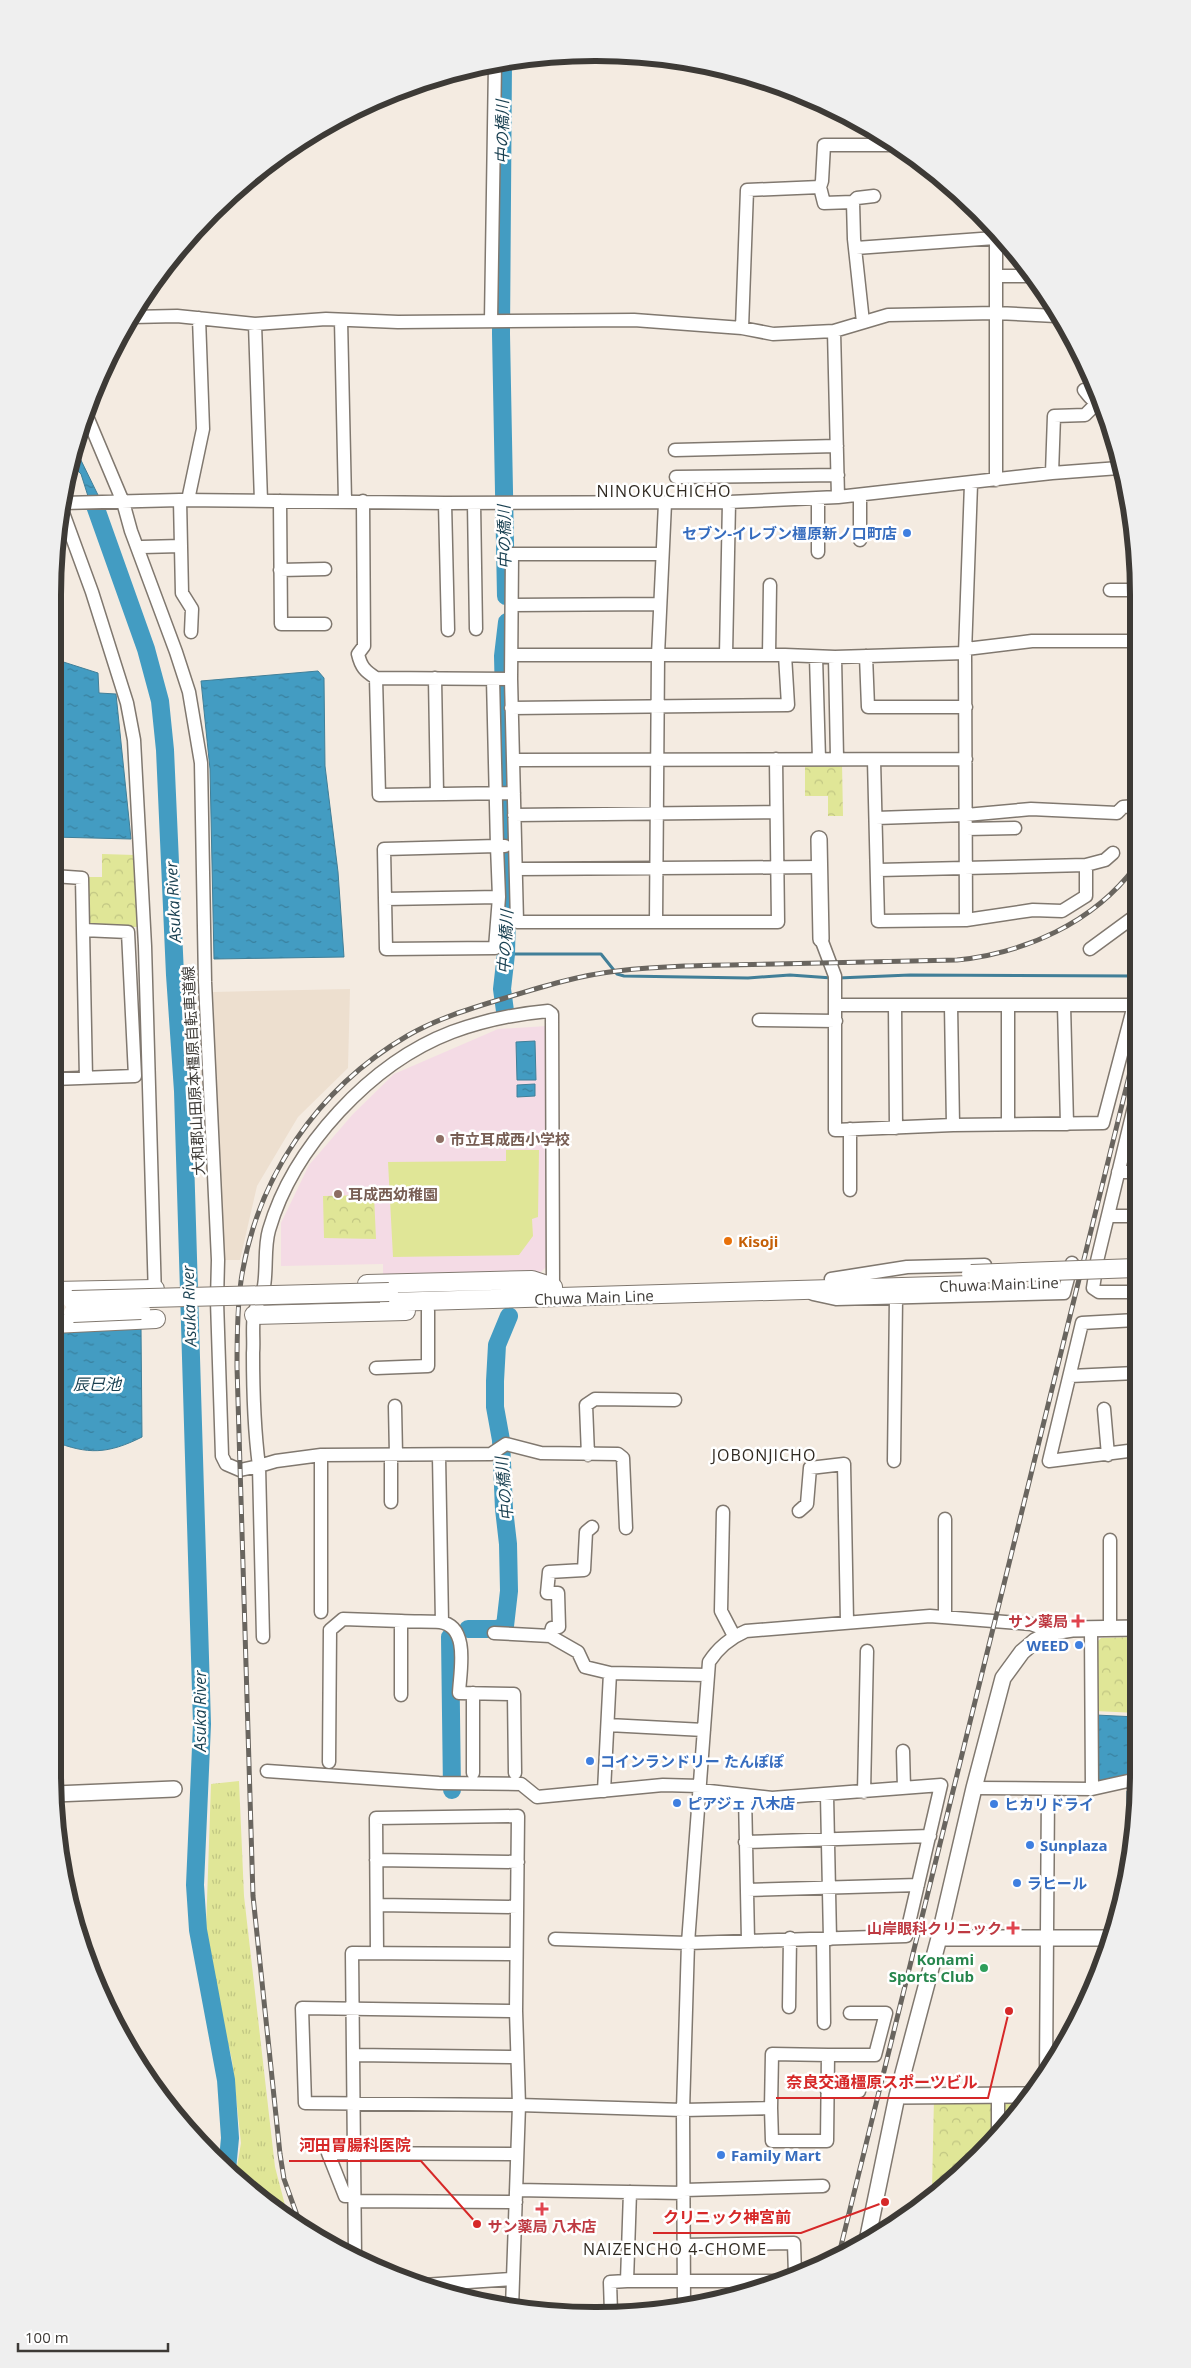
<svg xmlns="http://www.w3.org/2000/svg" width="1191" height="2368" font-family="'Open Sans','Noto Sans JP',sans-serif">
	<style>
		.education { fill: #f4dbe5 }
		.built { fill: #eddfcf }
		.grass { fill: url(#grass-tufts) }
		.park { fill: url(#park-crowns) }
		.pitch { fill: #e0e697 }
		.water { fill: url(#water-ripples); stroke: #417f98 }
		.lines { fill: none; stroke-linecap: round; stroke-linejoin: round }
		.stream { stroke: #417f98; stroke-width: 3 }
		.river { stroke: #439cc2; stroke-width: 18 }
		.minor-casing { stroke: #80786f; stroke-width: 15 }
		.tertiary-casing { stroke: #80786f; stroke-width: 18 }
		.secondary-casing { stroke: #80786f; stroke-width: 20 }
		.minor { stroke: #fff; stroke-width: 12 }
		.tertiary { stroke: #fff; stroke-width: 15 }
		.secondary { stroke: #fff; stroke-width: 18 }
		.rail-casing { stroke: #69655f; stroke-width: 5 }
		.rail { stroke: #fff; stroke-width: 3; stroke-dasharray: 9; stroke-linecap: butt }
		.secondary-bridge-casing { stroke: #80786f; stroke-width: 20; stroke-linecap: butt }
		.secondary-bridge { stroke: #fff; stroke-width: 18 }
		.shop-dot { fill: #3f7fe0; stroke: #fff; stroke-width: 2 }
		.education-dot { fill: #8d6e63; stroke: #fff; stroke-width: 2 }
		.food-dot { fill: #e8710a; stroke: #fff; stroke-width: 2 }
		.health-dot { fill: #e0444e; stroke: #fff; stroke-width: 2 }
		.leisure-dot { fill: #2e9e5b; stroke: #fff; stroke-width: 2 }
		.labels { text-anchor: middle; dominant-baseline: central; stroke-width: 5; stroke-linejoin: round; paint-order: stroke }
		.shop-label { font-size: 15px; font-weight: bold; fill: #366cbe; stroke: #fff; text-anchor: start }
		.street-label { font-size: 15px; fill: #3d3a36; stroke: #fff }
		.education-label { font-size: 15px; font-weight: bold; fill: #785e54; stroke: #fff; text-anchor: start }
		.food-label { font-size: 15px; font-weight: bold; fill: #c56008; stroke: #fff; text-anchor: start }
		.health-label { font-size: 15px; font-weight: bold; fill: #be3a42; stroke: #fff; text-anchor: end }
		.leisure-label { font-size: 15px; font-weight: bold; fill: #27864d; stroke: #fff; text-anchor: end }
		.water-label { font-size: 16px; font-style: italic; fill: #183f50; stroke: #fff }
		.neighbourhood-label { font-size: 16px; letter-spacing: 1px; fill: #302a22; stroke: #fff }
		.rim { fill: none; stroke: #3d3a36; stroke-width: 6 }
		.leader { fill: none; stroke: #d62828; stroke-width: 2 }
		.callout-dot { fill: #d62828; stroke: #fff; stroke-width: 2 }
		.callout-label { font-size: 16px; text-anchor: middle; font-weight: bold; fill: #d62828; stroke: #fff; stroke-width: 5; stroke-linejoin: round; paint-order: stroke }
	</style>
	<defs>
		<pattern id="grass-tufts" width="24" height="20" patternUnits="userSpaceOnUse" patternTransform="scale(1.25)"><rect width="24" height="20" fill="#e0e697"/><path d="M3 7l-1-3M5 7V3M7 7l1-3M15 17l-1-3M17 17v-4M19 17l1-3" fill="none" stroke="#c1c683"/></pattern>
		<pattern id="park-crowns" width="20" height="18" patternUnits="userSpaceOnUse" patternTransform="scale(1.25)"><rect width="20" height="18" fill="#e0e697"/><path d="M2 6a3 3 0 1 1 6 0M12 15a3 3 0 1 1 6 0" fill="none" stroke="#c1c683"/></pattern>
		<pattern id="water-ripples" width="26" height="14" patternUnits="userSpaceOnUse" patternTransform="scale(1.25)"><rect width="26" height="14" fill="#439cc2"/><path d="M2 4q2-2 4 0t4 0M15 11q2-2 4 0t4 0" fill="none" stroke="#39809e"/></pattern>
	</defs>
	<rect width="100%" height="100%" fill="#f4ebe1"/>
	<path class="education" d="M547 1026 549 1264 541 1272 383 1275V1264L281 1266V1223L309 1165 353 1114 394 1074 498 1029Z"/>
	<path class="built" d="M350 989 348 1068 298 1117 257 1186 240 1260H222L213 992Z"/>
	<path class="grass" d="M239 1781 244 1896 275 2167 285 2205 297 2226 235 2178 241 2143 232 2060 212 1975 206 1930 211 1784Z"/>
	<path class="park" d="M842 763 843 816H828V796H805V764Z
		M102 854 135 855 139 927 92 926 88 920 86 877H102Z
		M374 1195 376 1239 324 1238 323 1196Z
		M1137 1637V1713L1095 1711 1096 1643 1101 1638Z
		M993 2095 991 2142 980 2156 938 2191 932 2190 934 2097Z
		M1007 2103H1024L1002 2129V2108Z"/>
	<path class="pitch" d="M506 1150H539L538 1217 532 1219 533 1236 519 1255 393 1257 388 1162 506 1161Z"/>
	<path class="water" d="M74 446 98 495 105 520 99 531 81 474 70 463Z
		M54 659 98 673 99 693 116 694 131 839 53 837Z
		M318 671 324 678 325 766 338 872 344 957 214 959 210 769 201 681Z
		M535 1041 536 1080H517L516 1042Z
		M535 1084V1096L517 1097V1085Z
		M141 1327 142 1437C108 1454 88 1455 53 1441V1331Z
		M1096 1715 1137 1717V1775L1095 1787Z
		M1137 1788V1808L1127 1872V1791Z"/>
	<g class="lines">
		<path class="stream" d="M506 954H601L617 974 624 976 748 978 790 975 832 978
			M838 978 910 975 1135 976"/>
		<path class="river" d="M503 62 501 334 506 596
			M94 503 146 649 160 701 165 750 175 975 183 1091 202 1724 195 1885 198 1930 226 2080 230 2138 227 2170
			M505 1011 502 989 506 954 508 866 503 656 507 622
			M468 1629H497L505 1626 509 1591 508 1544 504 1509 501 1440 495 1407V1381L497 1345 509 1316
			M450 1637 452 1790"/>
		<g class="minor-casing">
			<path id="minor" d="M820 187 824 203 853 202
				M996 235V480
				M856 248 995 238
				M996 276H1033
				M132 317 177 316 255 324 326 319 398 322 634 320 742 328 773 334 834 331 888 315 996 313 1056 316
				M341 320 345 501
				M491 321 495 64
				M863 322 854 239 853 202 857 198 874 196
				M255 324 261 501
				M742 328 747 190 820 187 822 181 824 145H895
				M834 331 838 497
				M1084 390C1089 396 1093 403 1101 403
				M1094 401V383
				M86 414 123 502 131 531 176 652 189 692 201 763 205 982 218 1260 217 1301 222 1456 226 1464 240 1470 259 1466 263 1637
				M675 450 837 446
				M1052 473 1054 416 1085 415 1097 403
				M676 477 838 475
				M860 495V540
				M180 500 182 593 192 609 191 632
				M188 500 203 429 199 318
				M280 501 281 624H325
				M363 501 364 646 358 654C361 667 365 671 376 678
				M63 503 180 500 445 503 729 502 838 497 1052 473 1119 468
				M445 503 448 630
				M474 503 476 629
				M62 510 92 592 127 703 134 740 145 946 155 1298
				M142 547 181 546
				M818 552V498
				M662 554H512L511 679 517 922H778L776 759
				M280 570 325 569
				M1110 590H1134
				M512 605 660 604
				M966 649 1032 641H1134
				M513 655H785L835 657 965 653
				M726 655 729 502
				M769 655 770 585
				M866 656 868 707H966
				M816 657 819 759
				M835 657 837 758
				M435 678 437 794
				M493 679 497 846H505
				M511 679 376 678 379 795 514 793
				M511 708 788 705 785 655
				M514 760 966 759
				M874 760 878 921 966 920 965 653 971 484
				M514 815 776 812
				M876 818 966 815 1031 809 1117 813 1123 807 1135 806
				M966 829 1015 828
				M497 846 499 897 495 948 386 949 384 849Z
				M1086 865 1105 860 1113 853
				M516 869 819 867
				M878 870 1086 865V896L1062 911 1033 910 966 920
				M385 899 499 897
				M656 922 658 655 665 503
				M83 930 86 1078
				M821 939 835 976V1130L953 1125 1103 1123 1134 1005H836
				M1090 949 1135 916
				M895 1005 896 1128
				M951 1005 953 1125
				M1008 1005V1124
				M1064 1005 1067 1124
				M759 1020 836 1021
				M53 1079 135 1076 128 932 83 930 82 878 53 876
				M850 1129V1190
				M1118 1172H1136
				M1108 1216H1136
				M1097 1261 1135 1103
				M1097 1263 1093 1288 1099 1292H1136
				M831 1279 907 1267 985 1265
				M553 1287 552 1014 548 1011C515 1014 482 1021 452 1032 371 1063 293 1147 269 1230 264 1247 267 1268 264 1286 262 1296 256 1305 254 1315 252 1327 254 1341 253 1353 253 1391 254 1428 259 1466L276 1461 321 1455 491 1454 506 1444 541 1453 618 1454 623 1458 626 1528
				M813 1294 836 1299 1064 1293 1072 1263
				M1136 1320 1082 1323 1049 1461 1136 1450
				M376 1368 428 1366V1311
				M1070 1376 1136 1373
				M395 1406 396 1455
				M1104 1409 1108 1455
				M321 1455V1612
				M391 1455V1502
				M588 1455 586 1405 595 1399 675 1400
				M439 1456 442 1622
				M894 1461 896 1298
				M799 1511 807 1504 810 1468 844 1464 847 1621
				M723 1512 721 1611 734 1636
				M945 1617V1519
				M1091 1629 1092 1789
				M1110 1629V1540
				M494 1633 550 1636 552 1628 559 1627 558 1593H547L549 1572 584 1570 586 1532 592 1527
				M550 1636 578 1652 585 1667 610 1673
				M473 1693V1773
				M401 1695V1621C414 1622 427 1621 440 1622 470 1626 460 1671 459 1693L514 1694 515 1773
				M608 1725 704 1730
				M903 1751 904 1788
				M329 1762 330 1630 343 1619 401 1621
				M267 1771 439 1783 521 1784 537 1797 663 1785 700 1786
				M974 1788 1092 1789 1137 1779
				M604 1791 610 1673 707 1675
				M864 1792 867 1651
				M745 1795 748 1940
				M827 1795 830 1939
				M745 1842 930 1836
				M376 1860 518 1862
				M747 1890 918 1885
				M377 1905 517 1907
				M555 1939 688 1943 906 1936 941 1785 772 1798 700 1790
				M823 1939 824 2023
				M377 1953 376 1818 518 1816 516 2011 519 2105 512 2308
				M789 2007 790 1938
				M516 2011 302 2008 305 2103 519 2105 683 2110 771 2108 772 2054 828 2055 827 2141H772L771 2108
				M354 2055 517 2057
				M828 2055H875L886 2013H850
				M1046 2076 1048 1789
				M827 2091H859L860 2086
				M998 2134V2095
				M516 2190 684 2193
				M684 2190 823 2186
				M630 2192 627 2281H778
				M354 2196H345L328 2153 517 2154
				M355 2201 516 2202
				M684 2245 794 2243 795 2275
				M355 2257 352 1953 516 1954
				M424 2285 512 2279
				M746 2293V2281
				M684 2307 683 2110 688 1943 709 1662C718 1648 730 1638 746 1631L930 1616 1031 1624 1053 1632
				M611 2313 610 2282 627 2281"/>
		</g>
		<g class="tertiary-casing">
			<path id="tertiary" d="M819 839 821 939
				M55 1794 174 1789
				M939 1938H1111
				M897 2096 1030 2095
				M867 2241 897 2096 939 1938 974 1788 1003 1678 1022 1652 1035 1641 1053 1632 1072 1629 1137 1628"/>
		</g>
		<g class="secondary-casing">
			<path id="secondary" d="M367 1284 532 1280 553 1287
				M53 1291 155 1289
				M389 1302 972 1285
				M254 1315 406 1311
				M53 1324 156 1319"/>
		</g>
		<use href="#minor" class="minor"/>
		<use href="#tertiary" class="tertiary"/>
		<use href="#secondary" class="secondary"/>
		<g class="rail-casing">
			<path id="rail" d="M302 2229 284 2179 280 2154 253 1896 237 1367C237 1338 237 1309 241 1281 256 1178 318 1088 407 1036 438 1018 472 1008 505 998 541 987 580 975 617 971 669 965 722 965 775 964 836 963 896 961 957 960 1025 953 1093 923 1135 867
				M838 2258 1135 1052"/>
		</g>
		<use href="#rail" class="rail"/>
		<g class="secondary-bridge-casing">
			<path id="secondary-bridge" d="M971 1274 1136 1268
				M72 1300 389 1292
				M73 1313 141 1310"/>
		</g>
		<use href="#secondary-bridge" class="secondary-bridge"/>
	</g>
	<g class="shop-dot">
		<circle cx="907" cy="533" r="5"/>
		<circle cx="1079" cy="1645" r="5"/>
		<circle cx="590" cy="1761" r="5"/>
		<circle cx="677" cy="1803" r="5"/>
		<circle cx="994" cy="1804" r="5"/>
		<circle cx="1030" cy="1845" r="5"/>
		<circle cx="1017" cy="1883" r="5"/>
		<circle cx="721" cy="2155" r="5"/>
	</g>
	<g class="education-dot">
		<circle cx="440" cy="1139" r="5"/>
		<circle cx="338" cy="1194" r="5"/>
	</g>
	<circle class="food-dot" cx="728" cy="1241" r="5"/>
	<g class="health-dot">
		<path d="M1075.5 1613.5h5v5h5v5h-5v5h-5v-5h-5v-5h5z"/>
		<path d="M1010.5 1920.5h5v5h5v5h-5v5h-5v-5h-5v-5h5z"/>
		<path d="M539.5 2201.5h5v5h5v5h-5v5h-5v-5h-5v-5h5z"/>
	</g>
	<circle class="leisure-dot" cx="984" cy="1968" r="5"/>
	<g class="labels">
		<g class="shop-label">
			<text x="897" y="533" text-anchor="end">セブン-イレブン橿原新ノ口町店</text>
			<text x="1069" y="1645" text-anchor="end">WEED</text>
			<text x="600" y="1761">コインランドリー たんぽぽ</text>
			<text x="687" y="1803">ピアジェ 八木店</text>
			<text x="1004" y="1804">ヒカリドライ</text>
			<text x="1040" y="1845">Sunplaza</text>
			<text x="1027" y="1883">ラヒール</text>
			<text x="731" y="2155">Family Mart</text>
		</g>
		<g class="street-label">
			<text transform="translate(193 1071) rotate(-93)">大和郡山田原本橿原自転車道線</text>
			<text transform="translate(999 1284) rotate(-2)">Chuwa Main Line</text>
			<text transform="translate(594 1297) rotate(-2)">Chuwa Main Line</text>
		</g>
		<g class="education-label">
			<text x="450" y="1139">市立耳成西小学校</text>
			<text x="348" y="1194">耳成西幼稚園</text>
		</g>
		<g class="food-label">
			<text x="738" y="1241">Kisoji</text>
		</g>
		<g class="health-label">
			<text x="1068" y="1621">サン薬局</text>
			<text x="1002" y="1928">山岸眼科クリニック</text>
			<text x="542" y="2226" text-anchor="middle">サン薬局 八木店</text>
		</g>
		<g class="leisure-label">
			<text x="974" y="1959">Konami<tspan x="974" dy="17">Sports Club</tspan></text>
		</g>
		<g class="water-label">
			<text transform="translate(502 132) rotate(-90)">中の橋川</text>
			<text transform="translate(504 537) rotate(-91)">中の橋川</text>
			<text transform="translate(173 902) rotate(-93)">Asuka River</text>
			<text transform="translate(505 942) rotate(-87)">中の橋川</text>
			<text transform="translate(189 1306) rotate(-92)">Asuka River</text>
			<text x="97" y="1384">辰巳池</text>
			<text transform="translate(504 1489) rotate(-95)">中の橋川</text>
			<text transform="translate(200 1711) rotate(-90)">Asuka River</text>
		</g>
		<g class="neighbourhood-label">
			<text x="664" y="491">NINOKUCHICHO</text>
			<text x="764" y="1455">JOBONJICHO</text>
			<text x="675" y="2249">NAIZENCHO 4-CHOME</text>
		</g>
	</g>
	<path d="M0 0H1191V2368H0ZM595 61H596A534 534 0 0 1 1130 595V1773A534 534 0 0 1 596 2307H595A534 534 0 0 1 61 1773V595A534 534 0 0 1 595 61Z" fill="#efefef" fill-rule="evenodd"/>
	<path class="rim" d="M595 61H596A534 534 0 0 1 1130 595V1773A534 534 0 0 1 596 2307H595A534 534 0 0 1 61 1773V595A534 534 0 0 1 595 61Z"/>
	<path class="leader" d="M1009 2011L988 2098H776M477 2224L421 2161H289M885 2202L801 2233H653"/>
	<g class="callout-dot">
		<circle cx="1009" cy="2011" r="5"/>
		<circle cx="477" cy="2224" r="5"/>
		<circle cx="885" cy="2202" r="5"/>
	</g>
	<g class="callout-label">
		<text x="882" y="2088">奈良交通橿原スポーツビル</text>
		<text x="355" y="2151">河田胃腸科医院</text>
		<text x="727" y="2223">クリニック神宮前</text>
	</g>
	<path d="M18 2343v8h150v-8" fill="none" stroke="#3d3a36" stroke-width="2.5"/>
	<text x="25" y="2343" font-size="15" fill="#3d3a36" stroke="#ffffff" stroke-width="4" paint-order="stroke">100 m</text>
</svg>
